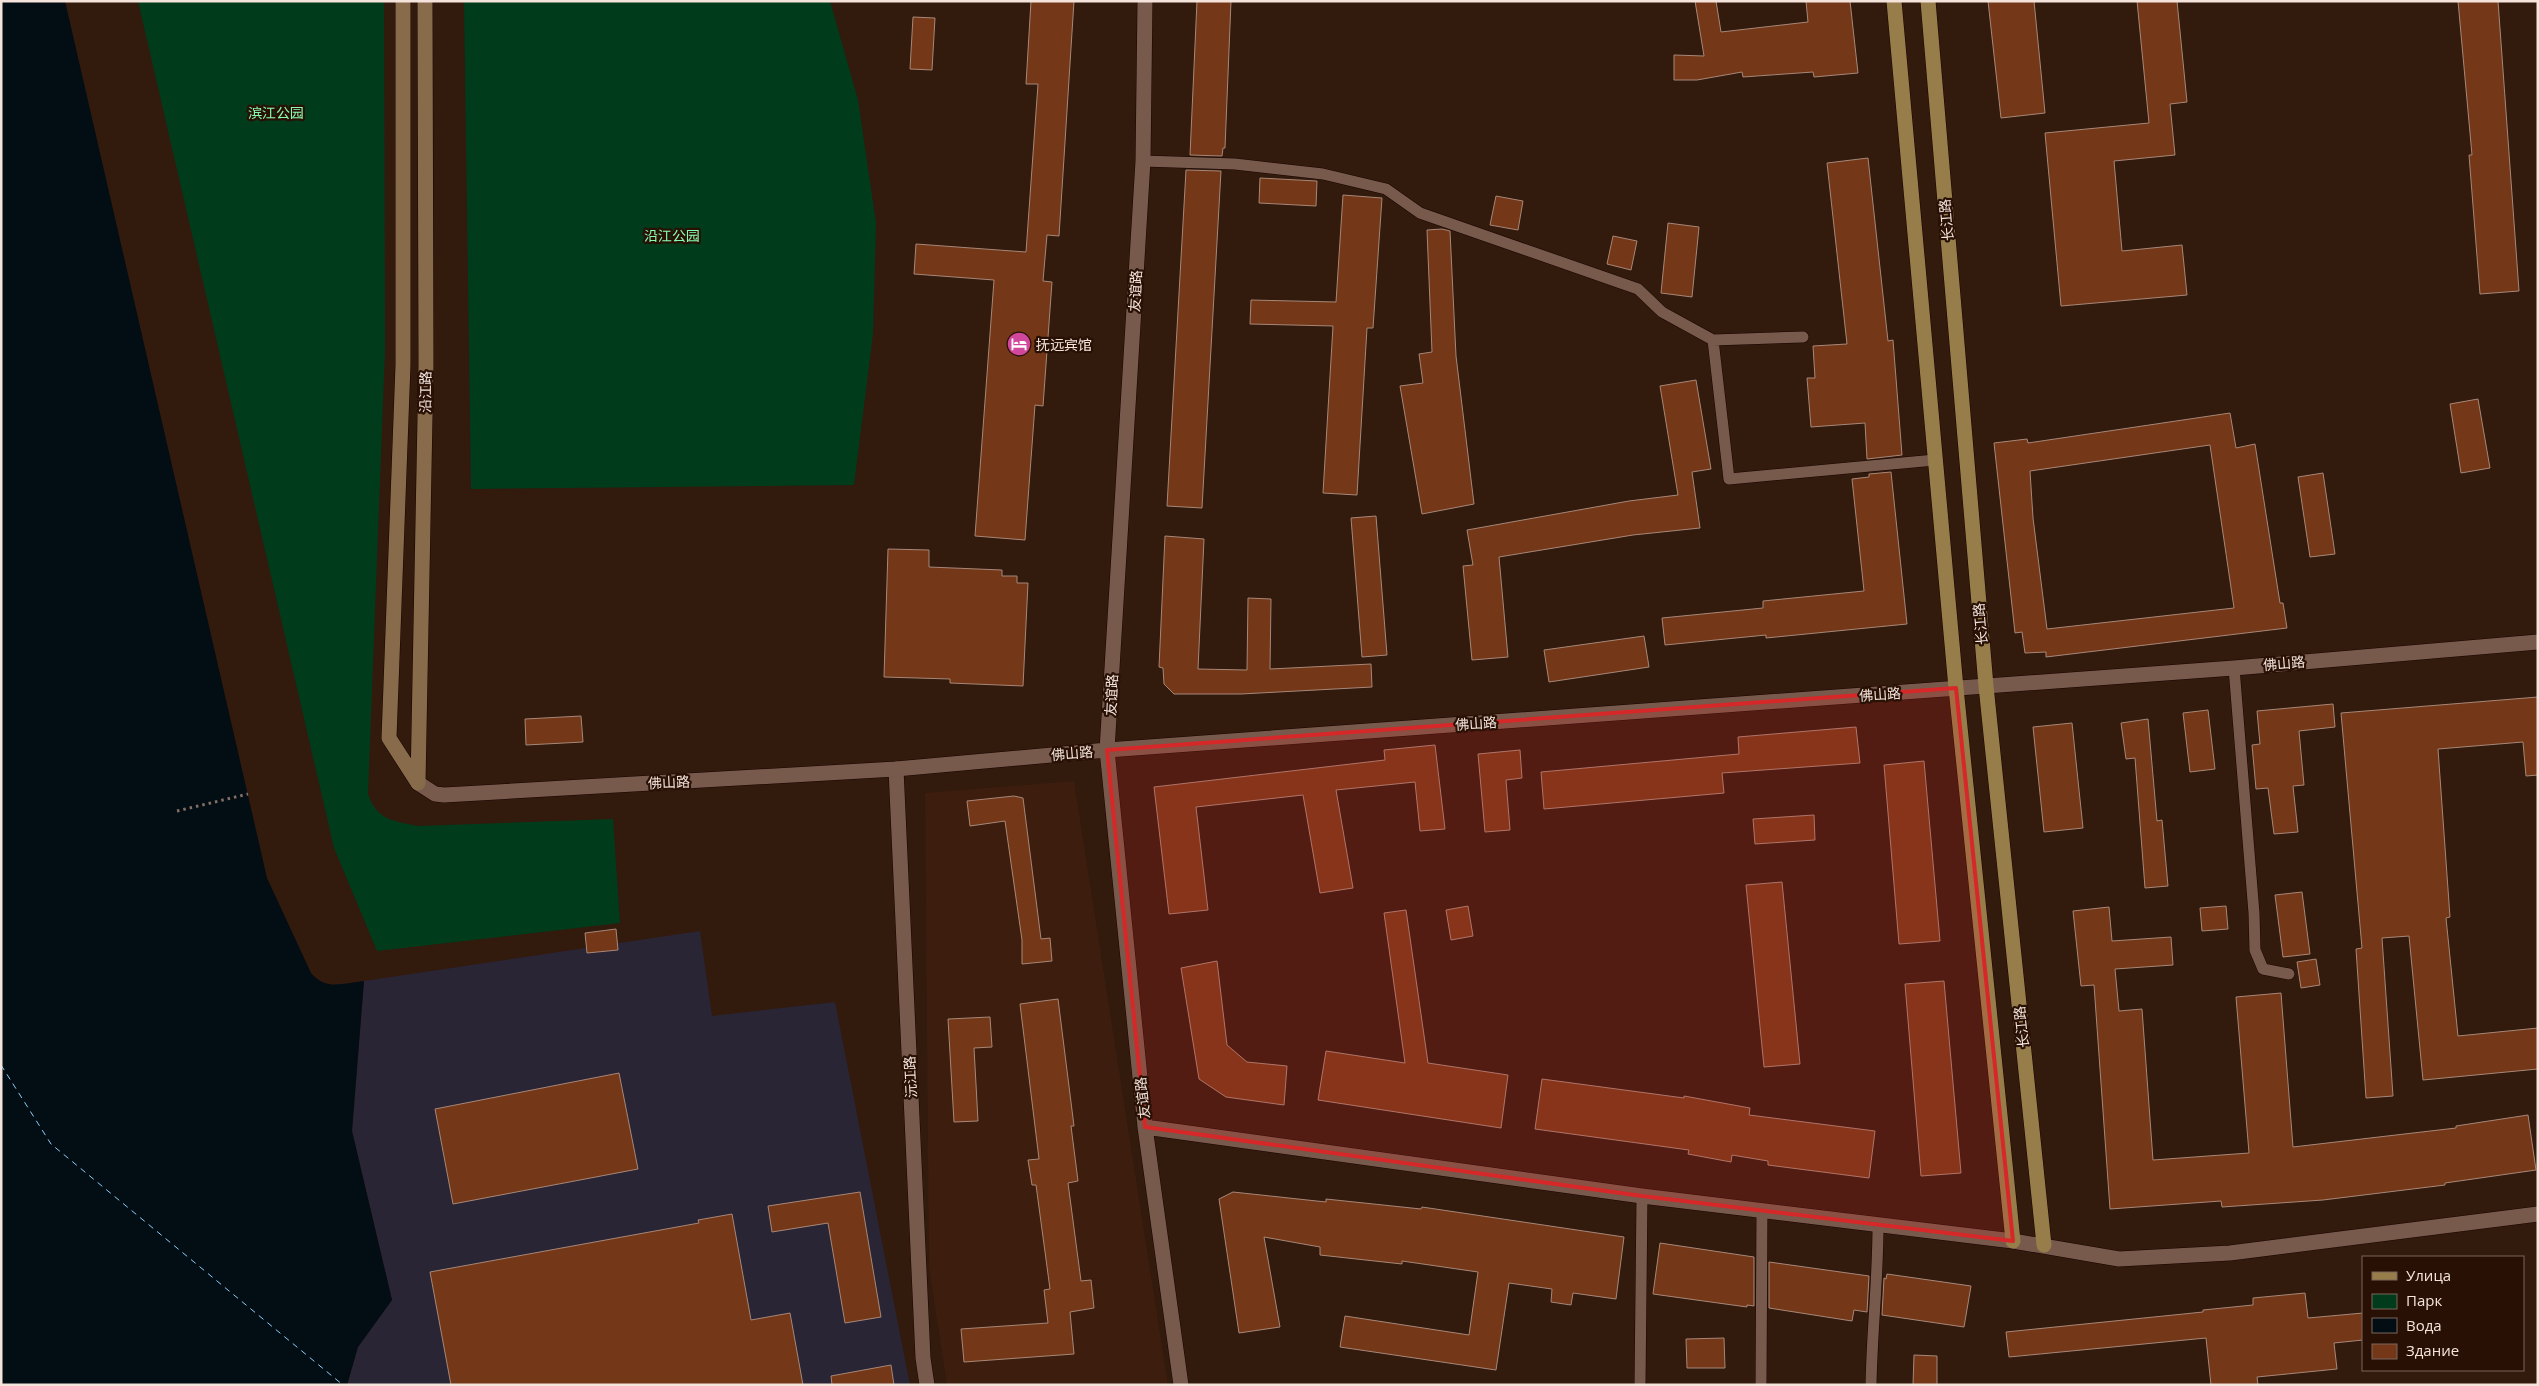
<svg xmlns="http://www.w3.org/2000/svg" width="2539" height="1386" font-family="'Open Sans','Noto Sans SC',sans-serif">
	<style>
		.built { fill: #3d1e0e }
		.industrial { fill: #2a2535 }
		.green { fill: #003c1b }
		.water { fill: #030d14 }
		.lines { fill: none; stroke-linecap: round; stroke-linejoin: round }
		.ferry { stroke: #8ccff9; stroke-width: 1; stroke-dasharray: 6 5; stroke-linecap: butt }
		.building { fill: #743818; stroke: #a78778; fill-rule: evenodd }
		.service-casing { stroke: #190400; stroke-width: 12 }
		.minor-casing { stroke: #190400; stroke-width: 16 }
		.tertiary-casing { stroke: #190400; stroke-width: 16 }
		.secondary-casing { stroke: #190400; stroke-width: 16 }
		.primary-casing { stroke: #190400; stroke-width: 16 }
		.path { stroke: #857065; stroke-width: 3; stroke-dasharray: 2.5 4; stroke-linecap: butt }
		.service { stroke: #775a4c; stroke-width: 11 }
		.minor { stroke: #775a4c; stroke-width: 15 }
		.tertiary { stroke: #775a4c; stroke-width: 15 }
		.secondary { stroke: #876b4b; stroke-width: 15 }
		.primary { stroke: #977d4a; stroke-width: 15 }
		.marked { fill: #d62828; fill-opacity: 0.2; stroke: #d62828; stroke-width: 4; stroke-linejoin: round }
		.labels { text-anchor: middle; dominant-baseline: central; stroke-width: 4.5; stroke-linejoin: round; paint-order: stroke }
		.park-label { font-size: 14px; fill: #88fbaf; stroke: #281005 }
		.street-label { font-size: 14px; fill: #f5e4dc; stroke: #281005 }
		.poi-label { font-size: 14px; fill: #f5e4dc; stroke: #281005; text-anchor: start }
	</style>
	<rect width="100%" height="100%" fill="#321a0d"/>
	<path class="built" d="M1074 781 1168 1385H947L929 1268 925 793Z"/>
	<path class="industrial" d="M700 931 712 1016 835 1002 910 1385H347L358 1347 392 1300 352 1131 364 981Z"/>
	<path class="green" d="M138 1H384L385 350 368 794C377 820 393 821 418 826L613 819 620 923 377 951 334 848Z
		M464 1H830L858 100 876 223 873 334 854 485 471 489Z"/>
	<path class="water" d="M1 1H65L267 878 311 973C326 991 343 983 364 981L352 1131 392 1300 358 1347 347 1385H1Z"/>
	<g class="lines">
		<path class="ferry" d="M1 1065 51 1144 343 1385"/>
	</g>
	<path class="building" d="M1031 1H1074L1059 236 1047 235 1043 281 1052 282 1043 406 1035 405 1025 540 975 536 994 280 914 274 916 244 1026 252 1038 84H1026Z
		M1197 1H1231L1225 148H1223L1222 156 1190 155Z
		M1695 1H1716L1721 32 1808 22 1806 1H1850L1858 73 1814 77 1813 72 1743 77 1742 72 1697 80H1674V55L1704 56Z
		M1988 1H2034L2045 113 2001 118Z
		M2137 1H2177L2187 102 2170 104 2175 155 2114 161 2122 251 2182 245 2187 295 2061 306 2045 133 2149 123Z
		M2458 1H2498L2519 291 2480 294 2469 155H2472Z
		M913 17 935 18 932 70 910 69Z
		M1868 158 1888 341 1893 340 1902 455 1867 459 1865 423 1811 427 1807 378H1815L1813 346 1847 344 1827 163Z
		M1186 170 1221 171 1202 508 1167 506Z
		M1260 178 1317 181 1316 206 1259 203Z
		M1343 195 1382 198 1373 328H1367L1357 495 1323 493 1333 326 1250 324 1251 300 1336 302Z
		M1496 196 1523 201 1518 230 1490 225Z
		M1668 223 1699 227 1692 297 1661 293Z
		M1442 229 1450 231 1456 356 1474 504 1422 514 1400 386 1423 383 1419 354 1432 352 1427 230Z
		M1613 236 1637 241 1631 270 1607 264Z
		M1696 380 1711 469 1692 472 1700 528 1633 535 1499 557 1508 657 1472 660 1463 566 1473 565 1467 530 1629 501 1678 495 1660 386Z
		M2478 399 2490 468 2461 473 2450 404Z
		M2230 413 2236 448 2255 444 2280 603H2283L2287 628 2046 657V652L2025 653 2022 632 2015 633 1994 443 2027 439 2028 443ZM2210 445 2234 608 2047 629 2033 518 2030 471Z
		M1891 472 1907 624 1766 638V635L1665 645 1662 618 1763 608V601L1864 591 1852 479 1869 477V474Z
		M2323 473 2335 554 2310 557 2298 477Z
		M1376 516 1387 655 1362 657 1351 518Z
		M1165 536 1204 539 1198 669 1247 670 1248 598 1271 599 1270 669 1371 664 1372 687 1241 694H1174L1164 684 1163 668 1159 667Z
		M888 549 929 550V567L1002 570V576H1017V583H1028L1023 686 950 683V679L884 677Z
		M1644 636 1649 667 1549 682 1544 650Z
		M2538 697V775L2526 776 2523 742 2438 749 2450 917 2446 918 2458 1036 2538 1028V1069L2423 1080 2409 936 2382 938 2393 1096 2366 1098 2356 949 2362 948 2341 713Z
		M2333 704 2335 727 2299 731 2304 785 2293 786 2298 832 2274 834 2268 788 2256 789 2252 745 2260 744 2257 711Z
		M2208 710 2215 769 2190 772 2183 713Z
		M581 716 583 742 526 745 525 719Z
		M2148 719 2157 821 2162 820 2168 886 2145 888 2135 758 2126 759 2121 723Z
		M2072 723 2083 828 2044 832 2033 727Z
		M1856 727 1860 763 1722 773 1724 793 1544 809 1541 772 1739 754 1738 737Z
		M1435 745 1445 829 1420 831 1415 782 1336 790 1353 888 1320 893 1303 795 1196 807 1208 910 1169 914 1154 787 1385 760 1384 750Z
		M1520 750 1522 778 1506 780 1510 830 1485 832 1478 754Z
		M1924 761 1940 941 1899 944 1884 765Z
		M1014 796 1023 798 1041 939 1050 938 1052 961 1022 964V940L1005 821 970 826 967 801Z
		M1814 815 1815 840 1755 844 1753 819Z
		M1782 882 1800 1064 1764 1067 1746 885Z
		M2302 892 2310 954 2283 957 2275 895Z
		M1468 906 1473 936 1451 940 1446 910Z
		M2226 906 2228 929 2202 931 2200 908Z
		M2109 907 2112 941 2171 937 2173 965 2115 969 2119 1011 2142 1009 2153 1160 2249 1153 2236 997 2281 993 2293 1147 2456 1128V1126L2528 1115 2536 1170 2445 1183V1185L2323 1200 2222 1207 2221 1201 2110 1209 2094 985 2081 986 2073 911Z
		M1406 910 1428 1063 1508 1075 1501 1128 1318 1100 1326 1051 1405 1063 1384 913Z
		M616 929 618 950 587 953 585 933Z
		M2316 959 2320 985 2301 988 2297 962Z
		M1217 961 1227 1045 1247 1062 1287 1066 1284 1105 1226 1097 1199 1079 1181 968Z
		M1944 981 1961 1173 1921 1176 1905 984Z
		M1058 999 1074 1126H1071L1078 1181 1068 1183 1081 1281 1091 1280 1094 1308 1070 1312 1074 1354 964 1362 961 1329 1048 1323 1044 1290 1050 1289 1036 1185H1032L1028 1160 1039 1159 1020 1004Z
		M990 1017 992 1047 974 1048 978 1121 954 1122 948 1019Z
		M619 1073 638 1169 453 1204 435 1109Z
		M1542 1079 1684 1098V1096L1750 1108 1749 1115 1875 1131 1869 1178 1768 1165V1161L1732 1155 1731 1162 1688 1154 1689 1150 1535 1129Z
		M860 1192 881 1317 845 1323 828 1223 772 1232 768 1206Z
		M1233 1192 1326 1202V1199L1421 1209 1422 1207 1624 1237 1616 1299 1573 1293 1571 1305 1551 1302 1552 1289 1509 1283 1496 1370 1340 1347 1345 1316 1469 1335 1478 1272 1402 1261V1264L1320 1255V1247L1264 1237 1280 1327 1239 1333 1219 1199Z
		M732 1214 751 1320 790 1313 803 1385H451L430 1272 699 1223 698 1220Z
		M1660 1243 1754 1257V1306L1747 1305V1307L1653 1294Z
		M1769 1262 1869 1276 1867 1312 1854 1310 1852 1321 1769 1308Z
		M1887 1274 1971 1286 1964 1327 1882 1315 1884 1278 1886 1279Z
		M2305 1293 2308 1318 2363 1313V1340L2334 1343 2337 1369 2257 1377 2258 1385H2211L2206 1338 2009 1357 2006 1332 2203 1312V1310L2253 1305V1298Z
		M1724 1338 1725 1368H1687L1686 1339Z
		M1914 1355 1937 1356V1385H1913Z
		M891 1365 894 1385H832L831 1376Z"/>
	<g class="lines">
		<g class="service-casing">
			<path id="service" d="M1143 161 1235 164 1323 174 1386 189 1420 213 1638 289 1662 312 1713 340 1729 479 1935 460
				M1713 340 1803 337
				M2234 668 2254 913 2255 950 2263 969 2289 974
				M1640 1385 1642 1196
				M1761 1385 1762 1210
				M1871 1385C1872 1331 1878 1279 1878 1226"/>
		</g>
		<g class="minor-casing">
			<path id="minor" d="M896 769 923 1358 927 1385"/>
		</g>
		<g class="tertiary-casing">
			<path id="tertiary" d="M1145 1 1143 161 1107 750 1145 1127 1181 1385
				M418 783 435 794 444 795 896 769 1107 750 2234 668 2538 642
				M1145 1127 1642 1196 2013 1241 2119 1259 2230 1253 2538 1214"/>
		</g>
		<g class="secondary-casing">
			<path id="secondary" d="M403 1V365L389 738 418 783
				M418 783 426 365 425 1"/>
		</g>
		<g class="primary-casing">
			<path id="primary" d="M1894 1 1956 688 2013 1241
				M1928 1 1986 686 2044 1245"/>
		</g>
		<path class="path" d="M177 811 248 794"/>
		<use href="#service" class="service"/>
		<use href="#minor" class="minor"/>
		<use href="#tertiary" class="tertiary"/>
		<use href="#secondary" class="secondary"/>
		<use href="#primary" class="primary"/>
	</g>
	<path class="marked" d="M1956 688 2013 1241 1642 1196 1145 1127 1107 750Z"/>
	<defs>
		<g id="hotel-disc" transform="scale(1.25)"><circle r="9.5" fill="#d1479c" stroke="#281005"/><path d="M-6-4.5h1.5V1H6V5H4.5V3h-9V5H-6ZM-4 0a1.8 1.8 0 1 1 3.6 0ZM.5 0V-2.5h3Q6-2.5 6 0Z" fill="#fff"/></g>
	</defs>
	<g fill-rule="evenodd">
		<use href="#hotel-disc" x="1019" y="344"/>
	</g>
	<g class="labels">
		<g class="park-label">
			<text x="276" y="112">滨江公园</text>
			<text x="672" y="235">沿江公园</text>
		</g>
		<g class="street-label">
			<text transform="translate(1946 220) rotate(-95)">长江路</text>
			<text transform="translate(1135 291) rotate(-87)">友谊路</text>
			<text transform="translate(425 392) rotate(-89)">沿江路</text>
			<text transform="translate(1980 624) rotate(-95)">长江路</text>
			<text transform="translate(2284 663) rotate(-5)">佛山路</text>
			<text transform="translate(1880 694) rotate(-4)">佛山路</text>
			<text transform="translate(1111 695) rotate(-87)">友谊路</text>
			<text transform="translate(1476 723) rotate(-4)">佛山路</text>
			<text transform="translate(1072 753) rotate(-5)">佛山路</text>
			<text transform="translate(669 782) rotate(-3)">佛山路</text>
			<text transform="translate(2021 1027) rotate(-96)">长江路</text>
			<text transform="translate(910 1077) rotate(-93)">沅江路</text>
			<text transform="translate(1142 1098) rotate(-96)">友谊路</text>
		</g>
		<g class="poi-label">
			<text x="1036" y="344">抚远宾馆</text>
		</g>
	</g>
	<rect width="2539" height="1386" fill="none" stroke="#f5e4dc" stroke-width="5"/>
	<rect x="2362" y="1256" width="162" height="115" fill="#281005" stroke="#7a655b"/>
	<rect x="2372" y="1272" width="25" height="8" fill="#977d4a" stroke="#7a655b"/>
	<text x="2406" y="1281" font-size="15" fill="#f5e4dc">Улица</text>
	<rect x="2372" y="1294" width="25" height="15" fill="#003c1b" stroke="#7a655b"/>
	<text x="2406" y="1306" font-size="15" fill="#f5e4dc">Парк</text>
	<rect x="2372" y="1318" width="25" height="15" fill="#030d14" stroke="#7a655b"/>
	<text x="2406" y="1331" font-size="15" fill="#f5e4dc">Вода</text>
	<rect x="2372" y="1344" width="25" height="15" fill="#743818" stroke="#7a655b"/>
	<text x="2406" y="1356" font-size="15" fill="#f5e4dc">Здание</text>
</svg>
